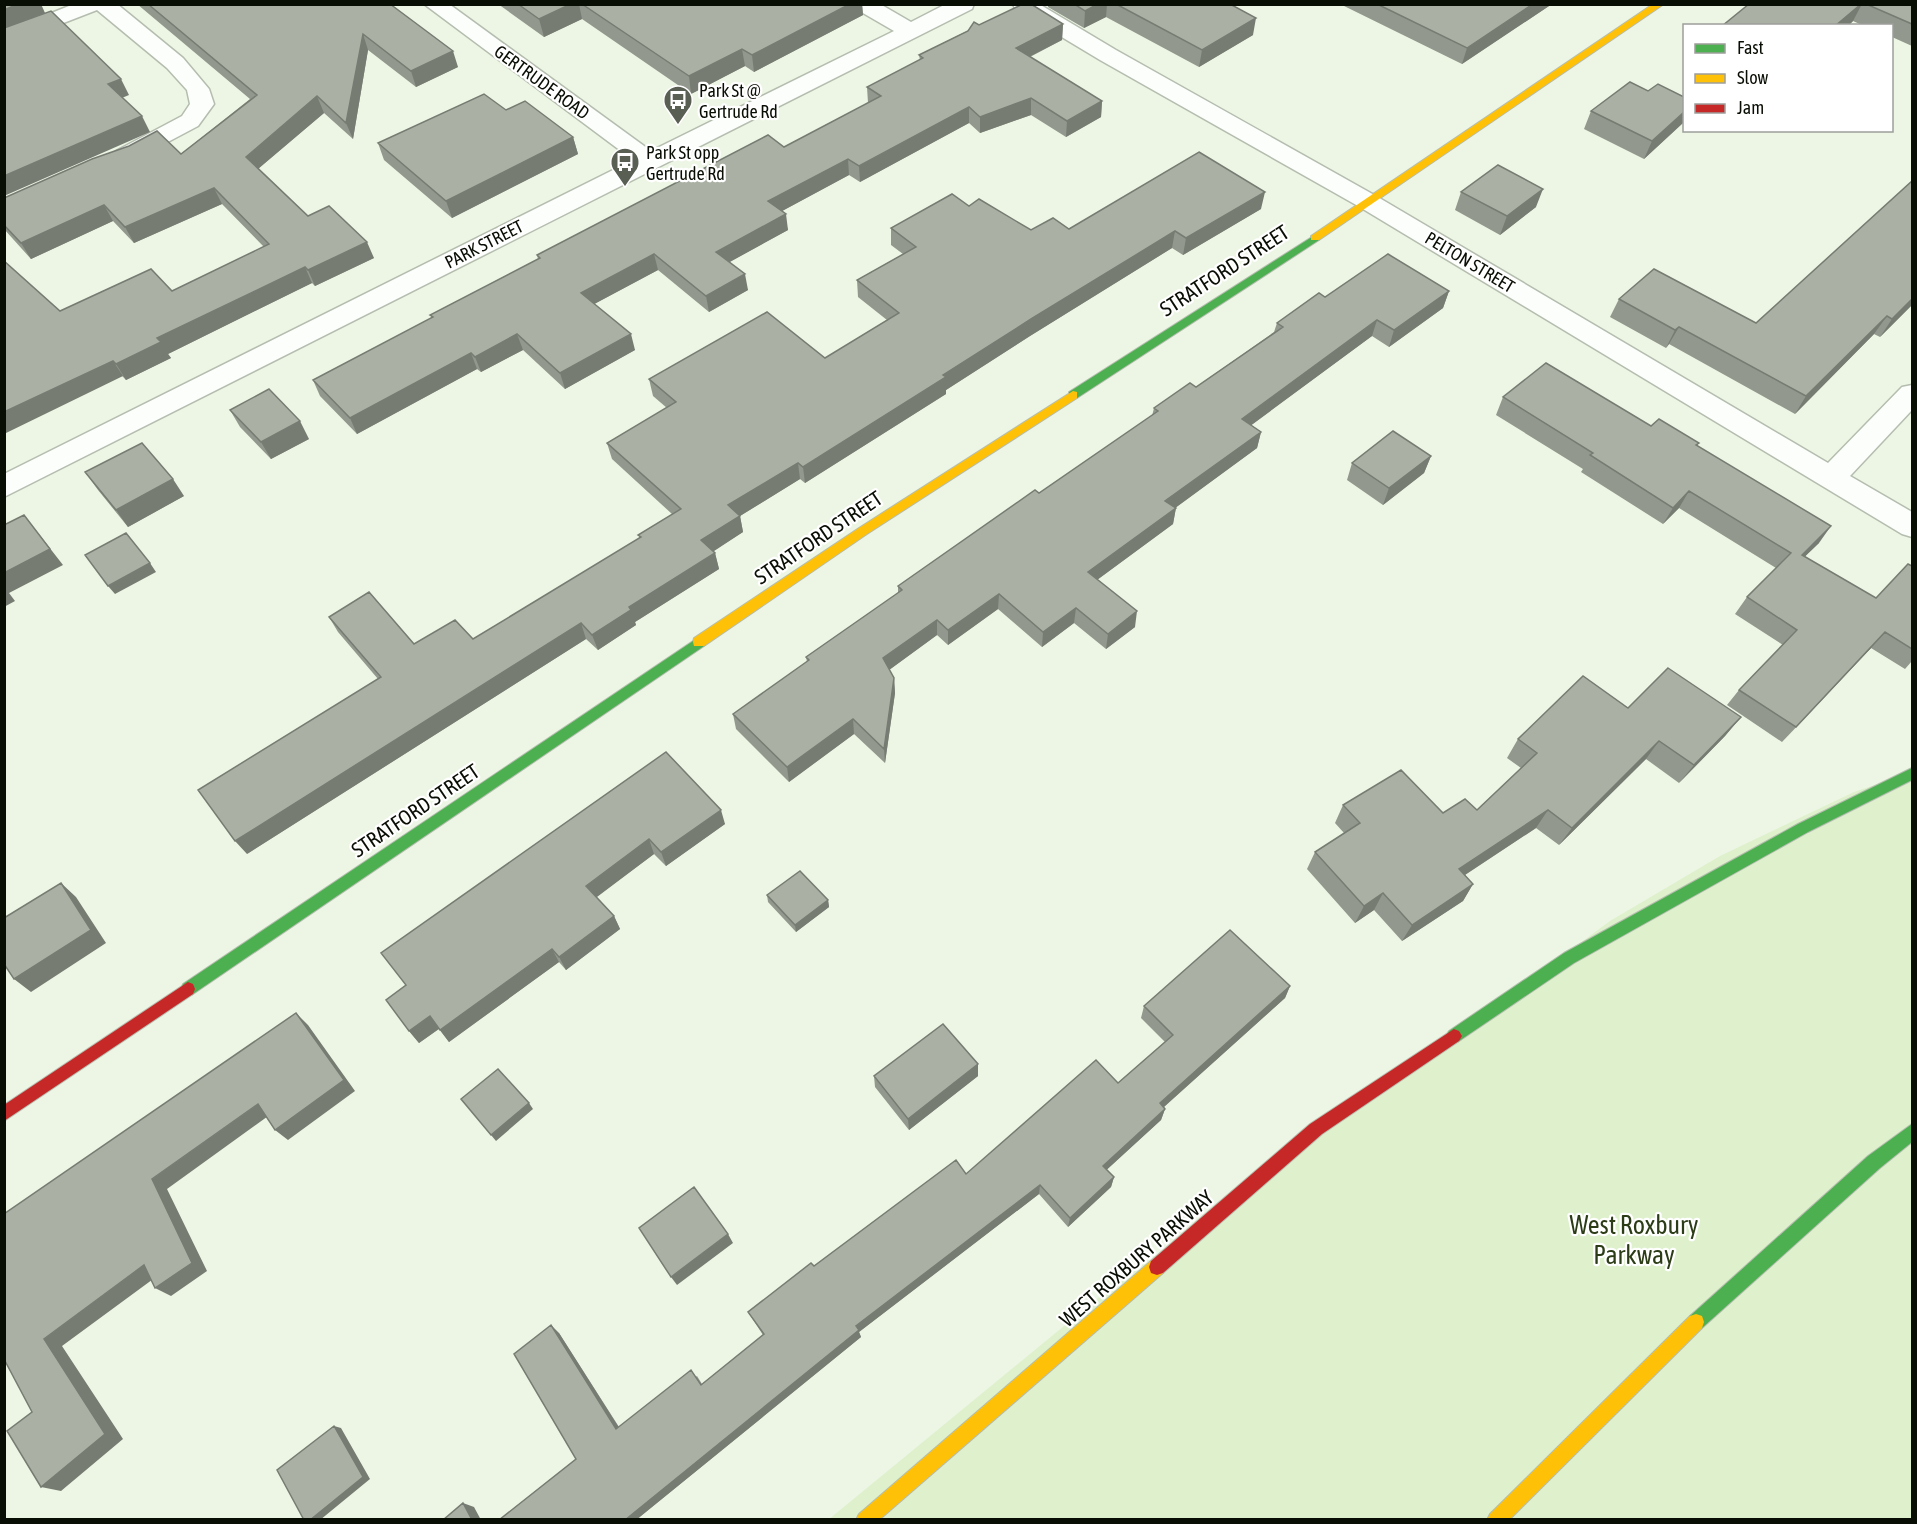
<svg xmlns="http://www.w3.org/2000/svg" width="1917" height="1524" font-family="'Asap Condensed',sans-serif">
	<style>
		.green { fill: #def0cc }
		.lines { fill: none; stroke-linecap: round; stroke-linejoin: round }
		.street-casing { stroke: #b5bdaf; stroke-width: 3 }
		.fast-casing { stroke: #b5bdaf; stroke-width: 2 }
		.slow-casing { stroke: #b5bdaf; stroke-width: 2 }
		.jam-casing { stroke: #b5bdaf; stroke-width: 2 }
		.street { fill: #fcfefb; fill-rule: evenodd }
		.fast { fill: #4caf50; fill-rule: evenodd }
		.slow { fill: #ffc107; fill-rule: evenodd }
		.jam { fill: #c62828; fill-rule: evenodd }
		.wall { fill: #92988d }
		.shaded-wall { fill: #777c73 }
		.building { fill: #aab1a4; stroke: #777c73; stroke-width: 1.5 }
		.labels { text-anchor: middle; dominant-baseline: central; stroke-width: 4.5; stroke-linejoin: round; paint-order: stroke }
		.far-street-label { font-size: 18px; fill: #090e04; stroke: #fff }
		.far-poi-label { font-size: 18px; fill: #090e04; stroke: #fff; text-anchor: start }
		.street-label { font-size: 21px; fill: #090e04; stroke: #fff }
		.near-park-label { font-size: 26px; fill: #2c3c17; stroke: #fff }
	</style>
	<rect width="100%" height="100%" fill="#edf6e5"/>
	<path class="green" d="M1912 772V1519L828 1520 1098 1298 1610 921 1720 856 1854 792Z"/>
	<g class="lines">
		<g class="street-casing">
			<path id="street" d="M74 4H117L183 58 209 89 214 104 198 126 132 161 124 163 116 161 112 156 116 151 182 116 190 104 187 90 167 68 97 10 4 46V32Z
				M424 4H449L651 151 894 31 856 9 854 4H880L911 22 946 4H974L972 9 4 497V474L633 160Z
				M1013 4H1039L1116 50 1376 196 1828 463 1902 387 1912 385V410L1850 476 1912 512V537L1902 534 1358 206 1100 60 1015 9Z"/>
		</g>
		<g class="fast-casing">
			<path id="fast" d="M1315 235 1320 238 1319 240 1077 398H1069V392Z
				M699 637 705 642 704 646 193 994 188 996 183 994 181 989 183 984Z
				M1912 768V780L1808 832 1574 963 1459 1041 1454 1043 1449 1041 1446 1036 1449 1031 1564 953 1798 824Z
				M1912 1124V1142L1880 1168 1702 1328 1696 1330 1690 1328 1688 1322 1690 1316 1868 1156Z"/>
		</g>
		<g class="slow-casing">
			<path id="slow" d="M1653 4H1664L1319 240H1311V236Z
				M1073 391 1077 392V398L867 534 704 646H694L693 642 694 638 859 528Z
				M1157 1259 1163 1261 1165 1267 1163 1273 879 1520H856L859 1514 1151 1261Z
				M1696 1314 1702 1316 1704 1322 1702 1328 1509 1520H1487L1490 1514 1690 1316Z"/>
		</g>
		<g class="jam-casing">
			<path id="jam" d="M188 982 193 984 195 989 193 994 4 1121V1105Z
				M1454 1029 1459 1031 1462 1036 1459 1041 1322 1134 1163 1273 1157 1275 1151 1273 1149 1267 1151 1261 1310 1124Z"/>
		</g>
		<use href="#street" class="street"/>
		<use href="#fast" class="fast"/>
		<use href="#slow" class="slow"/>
		<use href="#jam" class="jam"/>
	</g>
	<path class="wall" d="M137 4H390L458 67 416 87 368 50 353 139 324 113 258 169 308 216 374 258 315 286 312 283 168 354 171 358 126 380 60 311 172 291 264 247 222 204 134 243 113 221 31 259 4 229V198L181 154 250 99Z
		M498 4H862L863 15 754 72 745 66 691 94 582 19 544 37Z
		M1048 4H1230L1253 35 1199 67 1106 17 1084 28 1048 7Z
		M1340 4H1552L1462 64Z
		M1749 4H1912V46L1892 37V26H1864L1853 21 1848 26H1722Z
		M1063 24 1062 40 1030 57 1102 101 1101 117 1066 137 1031 115 980 133 969 123 860 182 849 175 782 211 788 230 729 262 748 290 709 312 658 270 594 304 635 350 565 389 523 350 481 372 477 369 357 434 320 396 313 380 432 318 430 315 538 259 537 255 784 147 868 103 867 87 920 60 919 55 979 25Z
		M1648 91 1684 97V122L1644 159 1584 129 1591 111Z
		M506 110 573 137 578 154 452 218 384 160 378 143Z
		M1912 181V305L1880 337 1874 334 1795 414 1669 344 1666 348 1610 317 1619 299 1756 323Z
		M1461 192 1536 207 1500 235 1455 210Z
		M969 206 1031 230 1069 229 1261 209 1183 255 1172 248 1030 336 946 390V394L805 483 800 479 740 516 743 532 713 551 715 553 719 569 635 622 636 625 598 650 586 639 247 854 378 679 338 632 329 617 414 644 473 639 640 538 638 535 672 514 612 459 607 443 667 408 653 396 649 379 825 358 887 320 858 297 857 280 903 254 891 245V228Z
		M1449 291 1443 308 1389 347 1372 336 1251 425 1261 432 1257 448 1176 507 1173 524 1097 580 1135 627 1106 649 1074 623 1042 647 998 609 948 645 937 635 889 670 894 678 895 693 885 763 854 734 789 782 736 729 733 714 807 662 806 657 898 593V586L1039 493 1152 416 1154 408 1196 387 1274 332 1277 323 1325 297Z
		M1503 397 1651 426 1699 443 1697 446 1819 543 1804 557 1876 598 1912 566V661L1905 669 1871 648 1782 742 1727 705 1739 690 1783 645 1735 614 1747 597 1776 568 1679 508 1663 524 1581 472 1583 469 1496 415Z
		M230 410 309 439 271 459 240 427Z
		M1431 456 1424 473 1383 505 1347 480 1352 463Z
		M85 472 184 496 128 527 98 490Z
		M1628 708 1741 717 1725 736 1679 783 1646 759 1559 845 1536 828 1465 875 1473 884 1463 901 1402 941 1374 910 1355 923 1307 869 1315 852 1344 833 1335 823 1343 805 1443 813 1477 810 1521 768 1507 758 1518 739Z
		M666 752 725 824 666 866 654 854 596 897 614 916 620 929 566 970 559 962 449 1042 439 1029 419 1043 409 1031 406 985Z
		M767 895 828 900 829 907 796 932 768 902Z
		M1290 986 1285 998 1164 1107 1165 1109 1161 1120 1106 1170 1114 1177 1111 1187 1068 1227 1039 1194 859 1332 861 1337 636 1520H499L576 1459 559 1333 619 1427 697 1376 702 1384 763 1335 748 1312 814 1266 1118 1083 1165 1042 1141 1018 1144 1006Z
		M978 1064V1076L909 1130 875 1087 874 1076Z"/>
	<path class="shaded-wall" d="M18 4H41L45 13 4 30V10Z
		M571 4H579L582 19 544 37 539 19Z
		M850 4H862L863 15 754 72 752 55Z
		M1098 4H1107L1106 17 1084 28 1085 11Z
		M1533 4H1552L1462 64 1467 48Z
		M1861 4H1862L1853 21 1848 26H1835Z
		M1256 18 1253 35 1199 67 1202 50Z
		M1063 24 1062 40 1015 64 1016 48Z
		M363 34 368 50 353 139 346 123Z
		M742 49 745 66 691 94 689 76Z
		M453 51 458 67 416 87 411 71Z
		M121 79 129 95 117 100 108 84Z
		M317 96 324 113 253 173 246 157Z
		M1031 98V115L980 133V117Z
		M1102 101 1101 117 1066 137 1067 121Z
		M969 107V123L860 182 859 166Z
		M1684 112V122L1644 159 1652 141Z
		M142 116 150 132 4 196V176Z
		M573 137 578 154 452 218 446 201Z
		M848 159 849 175 771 217 768 201Z
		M214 188 222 204 134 243 125 227Z
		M1543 189 1536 207 1500 235 1507 216Z
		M1265 192 1261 209 1183 255 1186 238Z
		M104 205 113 221 31 259 21 243Z
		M786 214 788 230 719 268 716 252Z
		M1175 231 1172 248 1030 336 946 390V394L805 483 803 467 943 375 1031 319Z
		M367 242 374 258 315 286 308 270Z
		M654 254 658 270 585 309 581 293Z
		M305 267 312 283 168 354 171 358 126 380 116 364 157 338Z
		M745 274 748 290 709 312 706 296Z
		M1449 291 1443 308 1389 347 1394 330Z
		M1912 299V305L1880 337 1892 319Z
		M1887 316 1874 334 1795 414 1806 396Z
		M1377 320 1372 336 1238 435 1242 419Z
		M1679 327 1669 344 1666 348 1675 330Z
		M517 334 523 350 481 372 475 357Z
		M631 334 635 350 565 389 560 373Z
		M471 353 477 369 357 434 350 418Z
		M113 361 123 376 4 434V412Z
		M300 421 309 439 271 459 261 442Z
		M1261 432 1257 448 1163 517 1165 501Z
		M1431 456 1424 473 1383 505 1389 488Z
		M798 463 800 479 740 516 743 532 705 557 701 540 728 505Z
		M173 479 184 496 128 527 116 510Z
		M1689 491 1679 508 1663 524 1673 508Z
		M1176 508 1173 524 1086 588 1088 572Z
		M24 515 63 565 9 593 15 601 4 607V573Z
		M1831 526 1819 543 1789 572 1802 555Z
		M715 553 719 569 635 622 636 625 598 650 592 635 629 607Z
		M150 563 156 572 115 594 108 586Z
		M999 594 998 609 948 645V630Z
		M1076 608 1074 623 1042 647 1043 632Z
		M1137 611 1135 627 1106 649 1108 634Z
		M937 620V635L885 673 883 658Z
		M581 623 586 639 247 854 235 841Z
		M1885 632 1871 648 1782 742 1796 727Z
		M894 678 895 693 885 763 884 749Z
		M1741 717 1725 736 1679 783 1694 765Z
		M853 719 854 734 789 782 787 767Z
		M1659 741 1646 759 1559 845 1572 828Z
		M721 810 725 824 666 866 661 852Z
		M1548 810 1536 828 1448 886 1459 869Z
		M649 839 654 854 593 900 586 886Z
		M61 883 76 897 106 943 31 992 14 979Z
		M1473 884 1463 901 1402 941 1412 925Z
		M1383 893 1374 910 1355 923 1364 906Z
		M828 900 829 907 796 932 795 925Z
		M614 916 620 929 566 970 559 957Z
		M552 949 559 962 449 1042 440 1030Z
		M1290 986 1285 998 1156 1114 1160 1103Z
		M296 1013 308 1025 355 1091 288 1140 275 1130Z
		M430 1016 440 1028 419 1043 409 1031Z
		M978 1064V1076L909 1130 908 1119Z
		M529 1103 533 1109 496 1141 491 1135Z
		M258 1104 271 1114 167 1189 207 1271 171 1296 155 1288 152 1179Z
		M1165 1109 1161 1120 1100 1176 1103 1166Z
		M1114 1177 1111 1187 1068 1227 1070 1218Z
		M1040 1185 1039 1194 859 1332 861 1337 636 1520H625L856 1326Z
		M728 1234 733 1243 677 1285 671 1277Z
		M144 1265 160 1274 62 1346 123 1439 61 1491 41 1487 44 1339Z
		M551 1325 559 1333 623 1434 616 1429Z
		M334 1426 341 1428 370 1479 320 1520H310Z
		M463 1503 474 1507 481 1520H472Z"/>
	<path class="building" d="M4 4H18L4 10Z
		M148 4H390L453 51 411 71 363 34 346 123 317 96 246 157 308 216 329 206 367 242 308 270 305 267 157 338 161 342 116 364 113 361 4 412V261L60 311 151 269 172 291 269 244 214 188 125 227 104 205 21 243 4 225V198L92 159 129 146 157 131 181 154 257 95Z
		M518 4H571L539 19Z
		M582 4H850L752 55 742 49 689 76Z
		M1023 4H1031L1063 24 1016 48 1102 101 1067 121 1031 98 980 117 969 107 859 166 848 159 768 201 786 214 716 252 745 274 706 296 654 254 581 293 631 334 560 373 517 334 475 357 471 353 350 418 313 380 433 317 430 315 540 258 537 255 768 135 784 147 881 96 867 87 923 58 919 55 968 31 974 22 979 25Z
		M1074 4H1098L1085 11Z
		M1116 4H1230L1256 18 1202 50Z
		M1377 4H1533L1467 48Z
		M1749 4H1861L1835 26H1722Z
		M1866 4H1912V24Z
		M51 11 121 79 108 84 142 116 4 176V28Z
		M1630 82 1648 91 1658 84 1684 97V112L1652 141 1591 111Z
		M484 94 506 110 525 101 573 137 446 201 378 143Z
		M1199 152 1265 192 1186 238 1175 231 1031 319 943 375 946 377 803 467 798 463 728 505 740 516 701 540 715 553 629 607 631 610 592 635 581 623 235 841 198 790 381 677 329 617 369 592 414 644 455 620 473 639 641 537 638 535 681 509 607 443 676 402 649 379 767 312 825 358 899 313 857 280 916 247 891 228 952 194 969 206 979 199 1031 230 1053 218 1069 229Z
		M1498 165 1543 189 1507 216 1461 192Z
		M1912 181V299L1892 319 1887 316 1806 396 1679 327 1675 330 1619 299 1654 269 1756 323Z
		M1388 254 1449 291 1394 330 1377 320 1242 419 1261 432 1165 501 1176 508 1088 572 1137 611 1108 634 1076 608 1043 632 999 594 948 630 937 620 883 658 894 678 884 749 853 719 787 767 733 714 809 660 806 657 902 590 898 586 1035 490 1039 493 1158 411 1154 408 1190 383 1196 387 1283 327 1277 323 1319 293 1325 297Z
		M1546 363 1651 426 1659 419 1699 443 1696 445 1831 526 1802 555 1876 598 1908 564 1912 566V649L1885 632 1796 727 1739 690 1797 630 1747 597 1791 553 1689 491 1673 508 1590 455 1593 453 1503 397Z
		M269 389 300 421 261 442 230 410Z
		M1393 431 1431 456 1389 488 1352 463Z
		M142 443 173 479 116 510 85 472Z
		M24 515 50 549 4 573V525Z
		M126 533 150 563 108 586 85 555Z
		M1668 668 1741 717 1694 765 1659 741 1572 828 1548 810 1459 869 1473 884 1412 925 1383 893 1364 906 1315 852 1360 823 1343 805 1401 770 1443 813 1465 799 1477 810 1537 753 1518 739 1583 676 1628 708Z
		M666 752 721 810 661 852 649 839 586 886 614 916 559 957 552 949 440 1030 430 1016 409 1031 386 1000 406 985 381 953Z
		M800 871 828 900 795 925 767 895Z
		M61 883 91 930 14 979 4 964V918Z
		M1230 930 1290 986 1160 1103 1165 1109 1103 1166 1114 1177 1070 1218 1040 1185 856 1326 859 1330 625 1520H499L576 1459 514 1354 551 1325 616 1429 691 1370 701 1385 764 1334 748 1312 811 1263 814 1266 956 1160 966 1174 1096 1060 1118 1083 1173 1035 1144 1006Z
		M296 1013 344 1080 275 1130 258 1104 152 1179 192 1263 155 1288 144 1265 44 1339 105 1434 41 1487 7 1431 32 1412 4 1359V1214Z
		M943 1024 978 1064 908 1119 874 1076Z
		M498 1069 529 1103 491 1135 461 1099Z
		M694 1187 728 1234 671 1277 639 1228Z
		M334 1426 363 1477 310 1520H304L277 1470Z
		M463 1503 472 1520H443Z"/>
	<defs>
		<g id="bus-pin" transform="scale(1.5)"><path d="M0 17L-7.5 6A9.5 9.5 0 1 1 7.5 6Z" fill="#595f53" stroke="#fff"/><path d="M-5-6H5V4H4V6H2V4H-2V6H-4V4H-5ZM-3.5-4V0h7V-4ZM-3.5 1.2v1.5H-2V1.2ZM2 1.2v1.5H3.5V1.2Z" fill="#fff"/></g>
	</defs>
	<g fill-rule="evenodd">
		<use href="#bus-pin" x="678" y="100"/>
		<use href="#bus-pin" x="625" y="162"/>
	</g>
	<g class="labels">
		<g class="far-street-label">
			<text transform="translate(542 82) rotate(36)">GERTRUDE ROAD</text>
			<text transform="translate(484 244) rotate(-27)">PARK STREET</text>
			<text transform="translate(1470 262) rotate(31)">PELTON STREET</text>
		</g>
		<g class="far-poi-label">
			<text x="699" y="90">Park St @<tspan x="699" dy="21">Gertrude Rd</tspan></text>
			<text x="646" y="152">Park St opp<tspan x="646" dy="21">Gertrude Rd</tspan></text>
		</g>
		<g class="street-label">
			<text transform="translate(1224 270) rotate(-33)">STRATFORD STREET</text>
			<text transform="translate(818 537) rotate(-34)">STRATFORD STREET</text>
			<text transform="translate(415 810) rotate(-34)">STRATFORD STREET</text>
			<text transform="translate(1136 1258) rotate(-41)">WEST ROXBURY PARKWAY</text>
		</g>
		<g class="near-park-label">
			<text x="1634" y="1225">West Roxbury<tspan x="1634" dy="30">Parkway</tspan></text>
		</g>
	</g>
	<rect width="1917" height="1524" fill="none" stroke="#090e04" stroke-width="12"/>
	<rect x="1683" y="24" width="210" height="108" fill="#ffffff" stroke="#9d9f9b" stroke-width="1.5"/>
	<rect x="1695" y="44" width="30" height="9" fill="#4caf50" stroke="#9d9f9b" stroke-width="1.5"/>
	<text x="1737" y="54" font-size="18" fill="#090e04">Fast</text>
	<rect x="1695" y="74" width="30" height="9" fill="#ffc107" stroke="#9d9f9b" stroke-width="1.5"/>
	<text x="1737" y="84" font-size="18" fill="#090e04">Slow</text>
	<rect x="1695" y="104" width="30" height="9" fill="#c62828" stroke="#9d9f9b" stroke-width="1.5"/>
	<text x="1737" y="114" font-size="18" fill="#090e04">Jam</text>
</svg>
